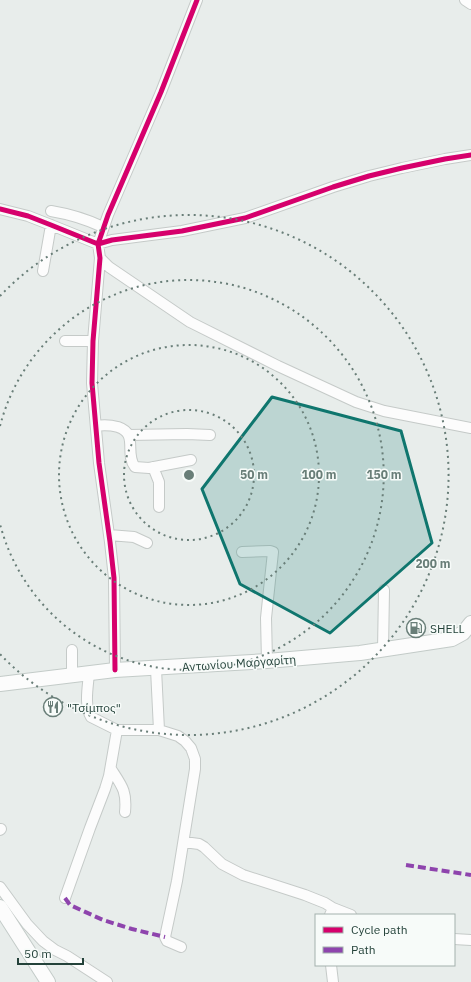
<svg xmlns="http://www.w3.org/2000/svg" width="471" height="982" font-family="'IBM Plex Sans',sans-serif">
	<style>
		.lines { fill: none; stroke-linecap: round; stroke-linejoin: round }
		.street-casing { stroke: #c5cac8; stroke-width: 12 }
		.secondary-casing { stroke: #c3cbc8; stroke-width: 16 }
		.street { stroke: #fcfcfc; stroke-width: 10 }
		.secondary { stroke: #fcfcfc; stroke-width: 14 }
		.quiet { stroke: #8e44ad; stroke-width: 4; stroke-dasharray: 8 4; stroke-linecap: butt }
		.cycleway-casing { stroke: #f7fbf9; stroke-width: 8 }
		.cycleway { stroke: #d6006c; stroke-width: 5 }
		.marked { fill: #0f766e; fill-opacity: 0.2; stroke: #0f766e; stroke-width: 3; stroke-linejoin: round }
		.ring { fill: none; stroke: #697e78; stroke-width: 2; stroke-dasharray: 2 4 }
		.labels { text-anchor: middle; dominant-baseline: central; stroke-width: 3; stroke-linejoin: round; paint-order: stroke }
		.poi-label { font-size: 12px; fill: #24423a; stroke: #f7fbf9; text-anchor: start }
		.street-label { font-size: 12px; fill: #24423a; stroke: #f7fbf9 }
		.centre { fill: #697e78; stroke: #f7fbf9; stroke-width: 2 }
		.ring-label { font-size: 12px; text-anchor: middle; font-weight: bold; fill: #697e78; stroke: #f7fbf9; stroke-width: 3; stroke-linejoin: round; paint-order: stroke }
	</style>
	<rect width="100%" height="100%" fill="#e8edeb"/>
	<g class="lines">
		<g class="street-casing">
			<path id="street" d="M465 0 471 4
				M0 209 28 216 51 225 98 244 112 240 182 231 245 218 333 187 369 176 402 168 445 159 471 155
				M51 211C69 214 86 219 103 227
				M100 258 109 267 190 322 278 366 356 402 384 411 471 428
				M43 271 51 225
				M65 341H93
				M96 426C103 425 110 425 118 427 139 434 124 453 135 467L149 468 191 460
				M129 435 187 434 210 435
				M153 467 159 482V507
				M109 535 134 537 147 543
				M242 552 270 551 273 552 266 618 267 661
				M72 650V675
				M383 650 384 590
				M156 669 159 730 178 736 185 741 191 748 195 759V769L177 881 165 937 167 941 181 947
				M115 670 114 578 110 542 99 463 92 383 93 341 100 258 98 244 108 215 161 92 197 0
				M89 673C88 687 84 705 91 717L117 730H159
				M111 769C122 786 127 791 125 812
				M0 830 1 829
				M184 842 199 844 204 847 222 864 243 875 305 895 325 903 333 908
				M0 887 27 924 43 941 55 950 67 956 107 982
				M65 898 90 828 105 789 109 776 117 730
				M330 915 333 908 351 915
				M454 939 471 940
				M331 965 333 982"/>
		</g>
		<g class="secondary-casing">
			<path id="secondary" d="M0 684 115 670 267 661 360 653 452 639 463 633 471 623
				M0 907 48 982"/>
		</g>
		<use href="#street" class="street"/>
		<use href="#secondary" class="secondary"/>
		<path class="quiet" d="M406 865 471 875
			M65 898 70 905 103 920 132 929 165 937"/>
		<g class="cycleway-casing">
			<path id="cycleway" d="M0 209 28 216 51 225 98 244 112 240 182 231 245 218 333 187 369 176 402 168 445 159 471 155
				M115 670 114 578 110 542 99 463 92 383 93 341 100 258 98 244 108 215 161 92 197 0"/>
		</g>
		<use href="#cycleway" class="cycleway"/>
	</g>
	<path class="marked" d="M272 397 401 431 432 543 330 633 240 584 202 489Z"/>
	<g class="ring">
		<circle cx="189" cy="475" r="65"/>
		<circle cx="189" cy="475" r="130"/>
		<path d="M0 426A195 195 0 1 1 0 524"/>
		<path d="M0 296A260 260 0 1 1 0 654"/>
	</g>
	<defs>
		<g id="fuel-ring" transform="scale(1)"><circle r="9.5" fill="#f7fbf9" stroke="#697e78" stroke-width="1.5"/><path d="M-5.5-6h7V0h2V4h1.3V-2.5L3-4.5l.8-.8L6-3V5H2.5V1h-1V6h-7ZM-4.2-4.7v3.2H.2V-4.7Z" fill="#697e78"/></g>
		<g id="restaurant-ring" transform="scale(1)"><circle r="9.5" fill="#f7fbf9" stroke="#697e78" stroke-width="1.5"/><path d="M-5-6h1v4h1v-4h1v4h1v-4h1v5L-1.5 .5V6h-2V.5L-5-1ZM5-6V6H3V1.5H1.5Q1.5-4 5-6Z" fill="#697e78"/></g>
	</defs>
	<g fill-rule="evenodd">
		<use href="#fuel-ring" x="416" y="628"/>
		<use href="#restaurant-ring" x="53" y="707"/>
	</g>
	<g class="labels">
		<g class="poi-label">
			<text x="430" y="628">SHELL</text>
			<text x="67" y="707">"Τσίμπος"</text>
		</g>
		<g class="street-label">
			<text transform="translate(239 663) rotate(-4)">Αντωνίου Μαργαρίτη</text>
		</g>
	</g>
	<circle cx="189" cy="475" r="6" class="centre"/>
	<g class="ring-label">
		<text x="254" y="479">50 m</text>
		<text x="319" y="479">100 m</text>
		<text x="384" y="479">150 m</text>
		<text x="433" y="568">200 m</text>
	</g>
	<rect x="315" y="914" width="140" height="52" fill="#f7fbf9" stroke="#a3b1ad"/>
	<rect x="323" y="927" width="20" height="6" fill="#d6006c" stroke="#a3b1ad"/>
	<text x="351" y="934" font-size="12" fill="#24423a">Cycle path</text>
	<rect x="323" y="947" width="20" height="6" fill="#8e44ad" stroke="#a3b1ad"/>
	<text x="351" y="954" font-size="12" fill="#24423a">Path</text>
	<path d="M18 958v6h65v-6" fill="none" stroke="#24423a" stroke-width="2"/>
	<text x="24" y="958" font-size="12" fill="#24423a" stroke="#f7fbf9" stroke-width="3" paint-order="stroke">50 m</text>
</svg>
